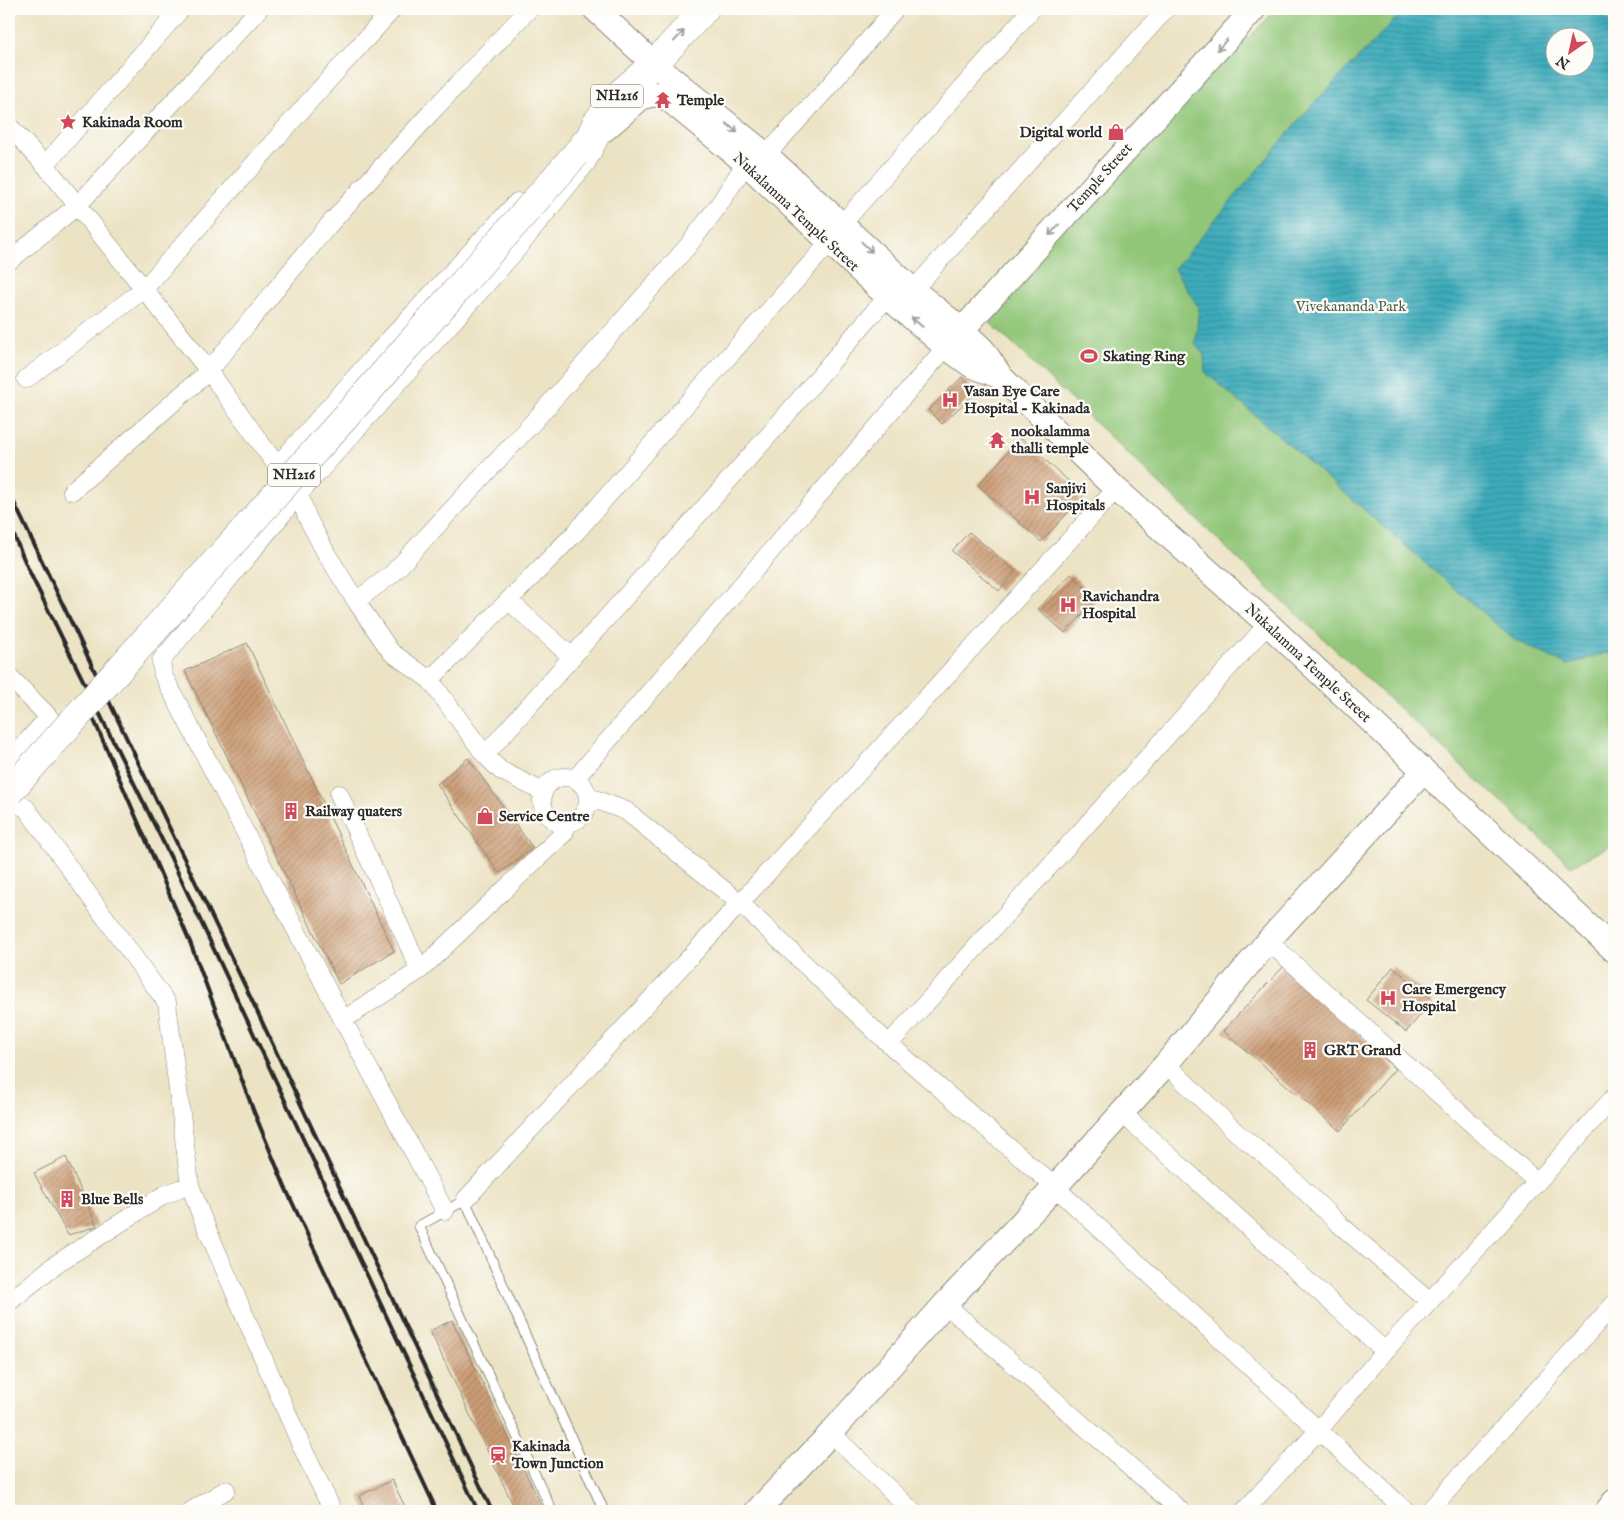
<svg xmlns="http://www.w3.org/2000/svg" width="1623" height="1520" font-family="'IM FELL English',serif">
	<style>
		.park { fill: #91c678; stroke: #5e7852; fill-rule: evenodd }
		.water { fill: url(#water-rules); stroke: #346c73; fill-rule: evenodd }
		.building { fill: url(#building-hatch) }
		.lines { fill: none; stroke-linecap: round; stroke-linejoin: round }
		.lane-casing { stroke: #8c8778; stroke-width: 11 }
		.street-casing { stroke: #8c8778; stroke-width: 19 }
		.secondary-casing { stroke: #8c8778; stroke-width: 26 }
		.highway-casing { stroke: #8c8778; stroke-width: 29 }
		.lane { stroke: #fff; stroke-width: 9 }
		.street { stroke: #fff; stroke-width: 18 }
		.secondary { stroke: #fff; stroke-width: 24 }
		.highway { stroke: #fff; stroke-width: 28 }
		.rail { stroke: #2b2b2b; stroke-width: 4 }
		.highway-bridge-casing { stroke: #8c8778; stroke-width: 29; stroke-linecap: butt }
		.highway-bridge { stroke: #fff; stroke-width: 28 }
		.oneway { stroke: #a0a0a0 }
		.labels { text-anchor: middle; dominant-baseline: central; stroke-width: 4.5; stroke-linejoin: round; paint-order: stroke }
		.shield { fill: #fdfcf7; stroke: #6a6a68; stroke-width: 1 }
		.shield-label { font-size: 14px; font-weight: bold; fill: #2b2b2b }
		.poi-label { font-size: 15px; font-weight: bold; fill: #2b2b2b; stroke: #fdfcf7; text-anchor: start }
		.street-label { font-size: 15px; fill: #2b2b2b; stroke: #fdfcf7 }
		.park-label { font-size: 15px; fill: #4f6146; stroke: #fdfcf7 }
	</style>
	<defs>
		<pattern id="water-rules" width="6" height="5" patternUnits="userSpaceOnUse" patternTransform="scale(1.25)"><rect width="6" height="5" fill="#3dacbb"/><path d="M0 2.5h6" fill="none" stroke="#338c98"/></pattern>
		<pattern id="building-hatch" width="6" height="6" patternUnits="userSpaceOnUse" patternTransform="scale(1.25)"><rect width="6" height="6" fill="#cc9d76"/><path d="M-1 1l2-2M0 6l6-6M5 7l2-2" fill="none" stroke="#a68061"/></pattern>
	</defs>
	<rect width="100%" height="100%" fill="#fdfcf7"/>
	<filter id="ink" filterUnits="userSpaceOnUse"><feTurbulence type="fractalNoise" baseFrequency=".02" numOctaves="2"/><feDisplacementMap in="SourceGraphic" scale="10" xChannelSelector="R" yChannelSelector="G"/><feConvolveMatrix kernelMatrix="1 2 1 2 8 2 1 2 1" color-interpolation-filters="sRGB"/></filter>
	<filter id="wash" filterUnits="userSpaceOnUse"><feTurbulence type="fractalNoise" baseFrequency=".0096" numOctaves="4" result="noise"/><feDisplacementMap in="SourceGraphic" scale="20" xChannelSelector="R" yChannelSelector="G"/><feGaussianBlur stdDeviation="1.12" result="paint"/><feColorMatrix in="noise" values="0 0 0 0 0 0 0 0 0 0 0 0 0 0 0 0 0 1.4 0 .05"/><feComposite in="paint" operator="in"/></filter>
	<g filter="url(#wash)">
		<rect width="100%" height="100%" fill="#ece3c4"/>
		<path class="park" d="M1277 9H1614V844L1571 866 1278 597 976 309ZM1556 38H1586V68H1556Z"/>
		<path class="water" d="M1405 9H1596L1614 26V655L1606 653 1567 665 1513 639 1205 372 1204 355 1195 344 1199 308 1174 269 1305 113ZM1556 38H1586V68H1556Z"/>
		<g id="blocks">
			<path class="building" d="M962 377 976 392 942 424 928 410Z
				M1021 438 1084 495 1041 542 978 485Z
				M969 532 1016 571 999 591 952 551Z
				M1071 574 1097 599 1065 633 1038 609Z
				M247 643 394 951 339 984 185 671Z
				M468 758 533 848 499 873 437 784Z
				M1286 964 1395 1069 1340 1131 1223 1031Z
				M1393 967 1433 1000 1406 1032 1366 1000Z
				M66 1157 97 1226 68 1235 34 1173Z
				M452 1320 544 1511H516L430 1331Z
				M392 1480 407 1511H366L359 1496Z"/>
		</g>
	</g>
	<g filter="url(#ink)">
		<use href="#blocks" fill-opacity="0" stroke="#8c8778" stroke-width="1"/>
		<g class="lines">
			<g class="lane-casing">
				<path id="lane" d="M552 1511 419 1226 465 1200 604 1511"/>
			</g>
			<g class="street-casing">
				<path id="street" d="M9 126 45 165 144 289 209 371 277 466 299 494 307 517 326 553 356 601 391 652 430 680 485 755 500 770 543 792
					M766 155 824 92 895 9
					M45 165 181 9
					M842 224 1032 9
					M9 261 78 205 259 9
					M913 290 1166 9
					M26 379 144 289 313 97 393 9
					M277 466 374 356 517 202
					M72 491 209 371 327 227 435 108 529 9
					M356 601 392 574 536 419 688 246 718 206 746 163
					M509 601 572 657
					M9 676 49 717 9 761
					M430 680 577 531 696 393 829 243
					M485 755 776 427 873 313 888 297
					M542 800a23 23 0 1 1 46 0a23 23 0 1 1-46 0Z
					M575 779 946 347
					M339 794 420 970
					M589 797 626 811 740 903 889 1044 1055 1187 1406 1511
					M9 800 26 808 167 1003 190 1185 201 1215 301 1445 333 1511
					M1268 941 1537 1182
					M343 1020 420 970 564 833 567 824
					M889 1044 1268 624
					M1166 1064 1237 1133 1285 1172 1339 1224 1430 1302
					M1122 1113 1385 1351
					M465 1200 740 903 1116 489
					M445 1211 343 1020 163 675 161 661 299 494 513 254 587 162 599 140
					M9 1302 56 1264 164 1195 190 1185
					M945 1304 1181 1511
					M831 1433 912 1511
					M191 1511 226 1490
					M1244 1511 1318 1431 1385 1351 1614 1097
					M1429 1511 1614 1304"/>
			</g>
			<g class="secondary-casing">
				<path id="secondary" d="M595 9 654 64 766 155 913 290 962 330 983 350 1001 377 1116 489 1268 624 1614 950
					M591 136 605 129 642 97 655 94 667 98 746 163 888 297 946 347 971 365 1001 377
					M951 342 1254 9
					M757 1511 831 1433 945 1304 1055 1187 1166 1064 1268 941 1424 771
					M1607 1511 1614 1502"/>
			</g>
			<g class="highway-casing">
				<path id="highway" d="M576 154 590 137 597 122 617 96 654 64 705 9"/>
			</g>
			<use href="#lane" class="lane"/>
			<use href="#street" class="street"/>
			<use href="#secondary" class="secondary"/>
			<use href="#highway" class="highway"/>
			<path class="rail" d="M9 492 256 1009 492 1511
				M9 524 29 571 170 856 478 1511
				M91 713 190 942 254 1112 285 1187 437 1511"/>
			<g class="highway-bridge-casing">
				<path id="highway-bridge" d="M9 792 349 413 576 154"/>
			</g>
			<use href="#highway-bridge" class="highway-bridge"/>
		</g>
		<defs><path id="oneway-shaft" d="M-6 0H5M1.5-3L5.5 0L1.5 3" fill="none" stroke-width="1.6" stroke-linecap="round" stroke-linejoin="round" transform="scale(1.25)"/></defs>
		<g class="oneway">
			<use href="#oneway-shaft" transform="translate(679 36) rotate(-47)"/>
			<use href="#oneway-shaft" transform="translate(1222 45) rotate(132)"/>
			<use href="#oneway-shaft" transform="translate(732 128) rotate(39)"/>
			<use href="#oneway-shaft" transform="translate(1054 230) rotate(132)"/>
			<use href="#oneway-shaft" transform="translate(867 247) rotate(43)"/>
			<use href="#oneway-shaft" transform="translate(917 322) rotate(-139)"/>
		</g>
	</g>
	<defs>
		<g id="temple-bare" transform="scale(1.35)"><path d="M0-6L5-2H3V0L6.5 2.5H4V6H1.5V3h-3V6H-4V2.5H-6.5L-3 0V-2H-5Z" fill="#d1495b" stroke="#fdfcf7" stroke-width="2.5" paint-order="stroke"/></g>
		<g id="sight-bare" transform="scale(1.35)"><path d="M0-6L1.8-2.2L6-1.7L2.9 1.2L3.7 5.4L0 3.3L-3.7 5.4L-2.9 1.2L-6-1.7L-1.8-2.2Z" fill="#d1495b" stroke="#fdfcf7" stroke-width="2.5" paint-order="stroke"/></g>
		<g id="shop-bare" transform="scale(1.35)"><path d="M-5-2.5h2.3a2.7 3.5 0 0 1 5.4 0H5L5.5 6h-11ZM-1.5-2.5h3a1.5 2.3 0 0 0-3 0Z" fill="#d1495b" stroke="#fdfcf7" stroke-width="2.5" paint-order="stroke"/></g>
		<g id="stadium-bare" transform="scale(1.35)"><path d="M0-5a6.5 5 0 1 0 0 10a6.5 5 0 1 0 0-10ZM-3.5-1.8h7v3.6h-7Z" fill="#d1495b" stroke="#fdfcf7" stroke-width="2.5" paint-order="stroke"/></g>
		<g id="hospital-bare" transform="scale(1.35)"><path d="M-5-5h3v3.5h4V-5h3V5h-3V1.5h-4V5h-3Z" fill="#d1495b" stroke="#fdfcf7" stroke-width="2.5" paint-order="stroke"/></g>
		<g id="building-bare" transform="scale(1.35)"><path d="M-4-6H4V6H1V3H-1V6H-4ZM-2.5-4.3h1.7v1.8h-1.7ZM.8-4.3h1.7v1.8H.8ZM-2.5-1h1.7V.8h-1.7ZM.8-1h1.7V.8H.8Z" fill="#d1495b" stroke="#fdfcf7" stroke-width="2.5" paint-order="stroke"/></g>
		<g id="station-bare" transform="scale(1.35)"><path d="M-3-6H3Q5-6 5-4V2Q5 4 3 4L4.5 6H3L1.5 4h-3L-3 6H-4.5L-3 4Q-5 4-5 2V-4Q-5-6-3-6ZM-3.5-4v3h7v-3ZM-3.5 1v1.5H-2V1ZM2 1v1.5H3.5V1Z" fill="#d1495b" stroke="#fdfcf7" stroke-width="2.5" paint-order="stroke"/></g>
	</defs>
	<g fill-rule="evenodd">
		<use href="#temple-bare" x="663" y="100"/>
		<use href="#sight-bare" x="68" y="122"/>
		<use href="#shop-bare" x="1116" y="132"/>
		<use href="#stadium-bare" x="1089" y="356"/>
		<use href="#hospital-bare" x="950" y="400"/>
		<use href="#temple-bare" x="997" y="440"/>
		<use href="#hospital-bare" x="1032" y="497"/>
		<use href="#hospital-bare" x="1068" y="605"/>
		<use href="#building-bare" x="291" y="811"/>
		<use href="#shop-bare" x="485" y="816"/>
		<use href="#hospital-bare" x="1388" y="998"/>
		<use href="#building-bare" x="1310" y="1050"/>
		<use href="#building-bare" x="67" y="1199"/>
		<use href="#station-bare" x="498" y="1455"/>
	</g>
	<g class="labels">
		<g class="shield">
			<rect x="591" y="84.5" width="52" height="23" rx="4"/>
			<rect x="268" y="463.5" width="52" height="23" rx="4"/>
		</g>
		<g class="shield-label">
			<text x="617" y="96">NH216</text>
			<text x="294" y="475">NH216</text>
		</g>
		<g class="poi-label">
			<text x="677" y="100">Temple</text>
			<text x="82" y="122">Kakinada Room</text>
			<text x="1102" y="132" text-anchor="end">Digital world</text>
			<text x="1103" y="356">Skating Ring</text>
			<text x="964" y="391">Vasan Eye Care<tspan x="964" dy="17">Hospital - Kakinada</tspan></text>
			<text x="1011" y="431">nookalamma<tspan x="1011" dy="17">thalli temple</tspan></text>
			<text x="1046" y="488">Sanjivi<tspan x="1046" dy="17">Hospitals</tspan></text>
			<text x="1082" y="596">Ravichandra<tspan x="1082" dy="17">Hospital</tspan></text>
			<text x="305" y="811">Railway quaters</text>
			<text x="499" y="816">Service Centre</text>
			<text x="1402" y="989">Care Emergency<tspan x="1402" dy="17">Hospital</tspan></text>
			<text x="1324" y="1050">GRT Grand</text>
			<text x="81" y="1199">Blue Bells</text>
			<text x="512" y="1446">Kakinada<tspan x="512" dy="17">Town Junction</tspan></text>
		</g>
		<g class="street-label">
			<text transform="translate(1100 178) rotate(-48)">Temple Street</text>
			<text transform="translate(796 212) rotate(43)">Nukalamma Temple Street</text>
			<text transform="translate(1308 663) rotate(43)">Nukalamma Temple Street</text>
		</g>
		<g class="park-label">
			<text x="1351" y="306">Vivekananda Park</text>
		</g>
	</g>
	<rect width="1623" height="1520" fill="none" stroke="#fdfcf7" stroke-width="30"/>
	<g transform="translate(1570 52) rotate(214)"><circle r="24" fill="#fdfcf7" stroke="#a9a8a5"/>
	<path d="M0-4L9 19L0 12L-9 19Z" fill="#d1495b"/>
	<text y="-8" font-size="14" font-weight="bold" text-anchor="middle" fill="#2b2b2b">N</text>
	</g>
</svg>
